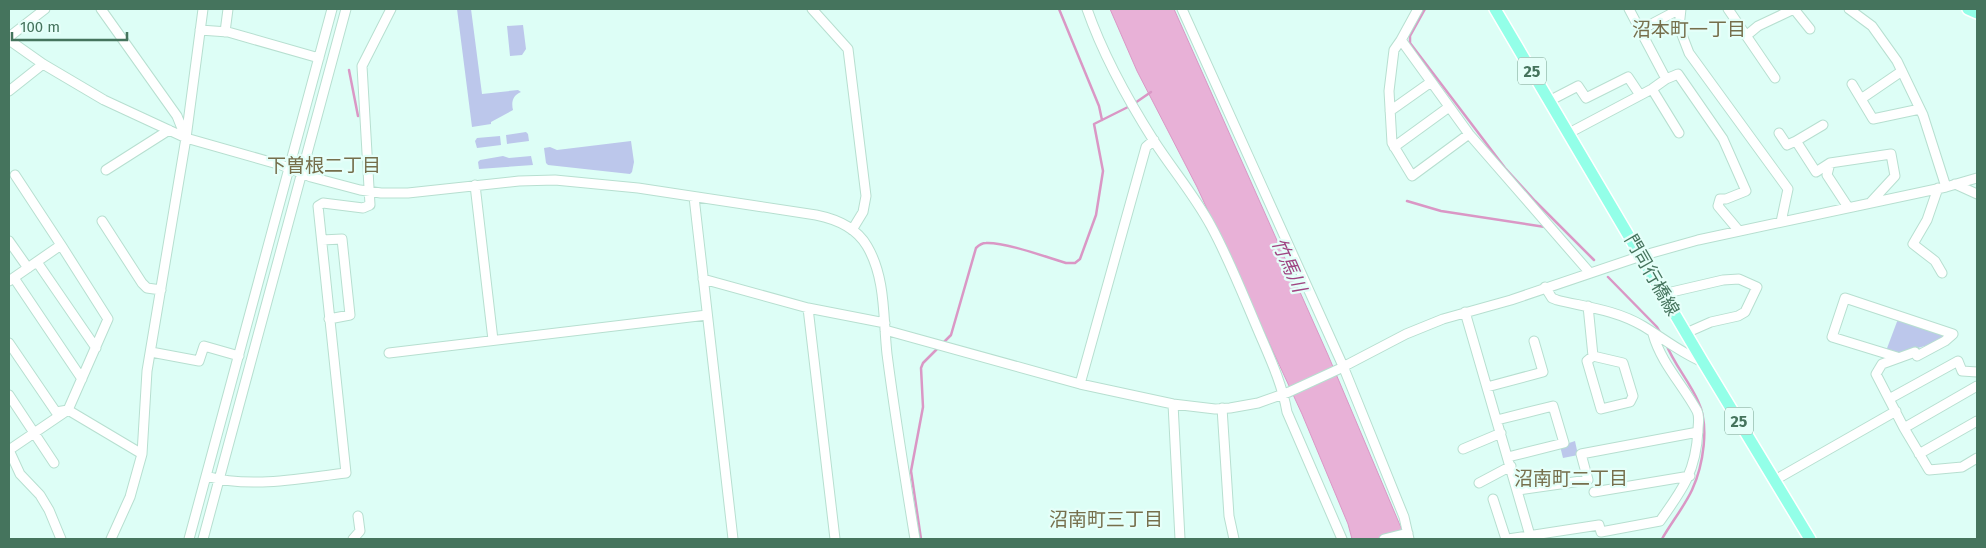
<svg xmlns="http://www.w3.org/2000/svg" width="1986" height="548" font-family="'Fira Sans','Noto Sans JP',sans-serif">
	<style>
		.green { fill: #bcc7eb }
		.water { fill: #e8b1d7; stroke: #da97c5 }
		.lines { fill: none; stroke-linecap: round; stroke-linejoin: round }
		.stream { stroke: #da97c5; stroke-width: 2.5 }
		.minor-casing { stroke: #b7dfd0; stroke-width: 11 }
		.major-casing { stroke: #fff; stroke-width: 14 }
		.minor { stroke: #fff; stroke-width: 9 }
		.major { stroke: #93ffe8; stroke-width: 11 }
		.labels { text-anchor: middle; dominant-baseline: central; stroke-width: 4.5; stroke-linejoin: round; paint-order: stroke }
		.shield { fill: #e5fff9; stroke: #759e8c; stroke-width: 1 }
		.shield-label { font-size: 16px; font-weight: bold; fill: #45745d }
		.street-label { font-size: 18px; fill: #45745d; stroke: #e5fff9 }
		.neighbourhood-label { font-size: 19px; fill: #766f4c; stroke: #e5fff9 }
		.water-label { font-size: 19px; font-style: italic; fill: #9f4582; stroke: #e5fff9 }
	</style>
	<rect width="100%" height="100%" fill="#ddfef6"/>
	<path class="green" d="M457 9H471L482 94 518 90 521 92C513 95 511 102 513 110L491 122V124L472 127Z
		M523 25 526 49 522 55 510 56 507 26Z
		M526 132 528 134 529 141 507 144 506 135Z
		M500 136 501 145 477 148 475 141 477 138Z
		M631 141 634 162 632 172 630 174 548 165 546 163 544 148 550 147 557 150Z
		M503 156 509 158 531 156 533 165 479 169 478 162 480 160Z
		M1898 319 1944 334 1938 342 1898 354 1886 351Z
		M1575 441 1578 455 1563 458 1560 446Z"/>
	<path class="water" d="M1110 9H1174L1328 355 1402 530 1404 539H1352L1348 524 1302 414 1197 187 1137 71Z"/>
	<g class="lines">
		<path class="stream" d="M1059 9 1099 106 1102 120
			M1425 9 1410 36V43L1505 168 1535 201 1594 260
			M349 70 358 116
			M1135 103 1151 92
			M1407 201 1441 211 1545 227
			M1608 277 1657 327 1661 334
			M943 343 951 335 976 248C979 245 982 243 986 243 1005 242 1046 257 1066 263H1075L1080 259 1096 215 1103 171 1094 124 1130 106
			M921 539 911 471 923 407 921 368 923 363 939 347
			M1662 539C1671 523 1684 507 1692 490 1703 466 1710 426 1698 401 1689 381 1674 364 1666 344"/>
		<g class="minor-casing">
			<path id="minor" d="M101 9 177 116 185 136
				M812 9 848 49 866 196 863 212 852 230
				M1087 9C1103 55 1128 100 1154 141 1172 169 1195 196 1211 226 1229 259 1243 295 1258 330 1269 356 1282 383 1287 412L1342 539
				M1182 9 1343 366 1404 517 1409 539
				M1418 9 1401 40 1469 134 1590 273
				M1681 9 1679 27 1689 53 1788 189 1781 222
				M1728 9 1775 78
				M1849 9 1872 26 1897 61 1923 115 1946 187
				M200 30 228 32 319 58
				M1640 30 1680 9
				M225 32 228 9
				M1746 36 1758 26 1794 9 1810 29
				M9 37 45 9
				M9 40 43 64 104 100 186 138 281 165 311 177 360 190 381 193H408L519 181 555 180 638 188 816 215C836 219 856 227 867 246 886 278 883 318 887 354 895 416 905 478 915 539
				M1401 40 1394 50 1389 91 1392 143 1412 176 1469 134
				M1666 79 1678 74 1723 139 1746 191 1726 199H1720L1718 206 1739 231
				M1852 84 1873 119 1920 109
				M1652 89 1679 133
				M9 91 43 64
				M1861 99 1902 71
				M1549 101 1578 86 1586 98 1628 77 1640 95
				M1390 111 1431 82
				M1823 125 1796 141 1816 172 1830 163 1891 154 1895 176 1871 202
				M1569 133 1652 89 1666 79 1629 9
				M1779 133 1787 145 1796 141
				M1394 147 1449 107
				M1830 163 1827 175 1848 207
				M106 170 169 130
				M15 175 61 245
				M1955 184 1977 194
				M475 185 493 340
				M1938 188 1927 220 1913 244 1935 261 1942 273
				M694 197 733 539
				M102 221 142 283 147 288 161 290
				M322 240 342 239 350 315 329 319
				M9 241 28 268
				M37 262 96 348
				M14 278 82 379
				M703 279 808 308 885 323
				M9 281 61 245 108 319 68 410 9 450
				M1545 287 1552 298 1557 300C1586 307 1616 310 1643 326 1663 338 1681 353 1703 362
				M1663 294 1723 280 1739 279 1757 287 1745 312 1738 316 1711 322 1686 333
				M1588 306 1593 356 1587 361 1601 409 1630 402 1633 396 1623 363 1593 356
				M808 308 835 539
				M1465 312 1531 539
				M885 330 1080 384 1173 404 1215 409 1230 408 1258 403 1289 392 1339 369 1406 334 1443 319 1511 300 1641 256 1698 240 1946 187 1977 178
				M1953 334 1945 341 1917 356 1915 352 1882 364 1876 374 1904 428 1929 470 1962 467 1977 458
				M9 343 56 412 68 410 142 454
				M151 352 199 361 204 346 239 356
				M389 353 707 315
				M1897 357 1832 337 1845 298 1953 334
				M1080 384 1146 147 1154 140
				M1487 387 1543 372 1534 341
				M9 395 54 463
				M1889 399 1958 361 1962 371 1977 372
				M1173 404 1180 539
				M1222 408 1229 516 1234 539
				M1497 420 1553 406 1564 443 1508 457
				M1904 428 1977 386
				M1463 449 1501 433
				M9 450 20 474 40 495 49 510 61 539
				M1919 454 1977 421
				M206 476C250 489 301 478 346 473L318 206 323 203 363 208 370 205 362 66 391 9
				M1775 480 1896 411
				M1479 483 1511 466
				M1518 490 1588 480 1581 454 1698 432
				M1594 492 1690 476
				M1493 499 1506 539
				M111 539 130 497 142 454 147 371 186 138 203 9
				M189 539 332 9
				M203 539 346 9
				M353 539 360 531 358 516
				M1384 539 1408 533
				M1508 539 1599 525 1601 532 1660 521C1683 489 1696 471 1698 430 1698 424 1700 417 1697 411 1683 385 1661 363 1653 334"/>
		</g>
		<g class="major-casing">
			<path id="major" d="M1495 9 1703 362 1810 539
				M1968 9 1977 13"/>
		</g>
		<use href="#minor" class="minor"/>
		<use href="#major" class="major"/>
	</g>
	<g class="labels">
		<g class="shield">
			<rect x="1518" y="57.5" width="28" height="27" rx="4"/>
			<rect x="1725" y="407.5" width="28" height="27" rx="4"/>
		</g>
		<g class="shield-label">
			<text x="1532" y="71">25</text>
			<text x="1739" y="421">25</text>
		</g>
		<g class="street-label">
			<text transform="translate(1652 275) rotate(60)">門司行橋線</text>
		</g>
		<g class="neighbourhood-label">
			<text x="1689" y="29">沼本町一丁目</text>
			<text x="324" y="165">下曽根二丁目</text>
			<text x="1571" y="478">沼南町二丁目</text>
			<text x="1106" y="519">沼南町三丁目</text>
		</g>
		<g class="water-label">
			<text transform="translate(1289 265) rotate(66)">竹馬川</text>
		</g>
	</g>
	<rect width="1986" height="548" fill="none" stroke="#45745d" stroke-width="20"/>
	<path d="M12 32v8h115v-8" fill="none" stroke="#45745d" stroke-width="2.5"/>
	<text x="20" y="32" font-size="15" fill="#45745d" stroke="#e5fff9" stroke-width="4" paint-order="stroke">100 m</text>
</svg>
